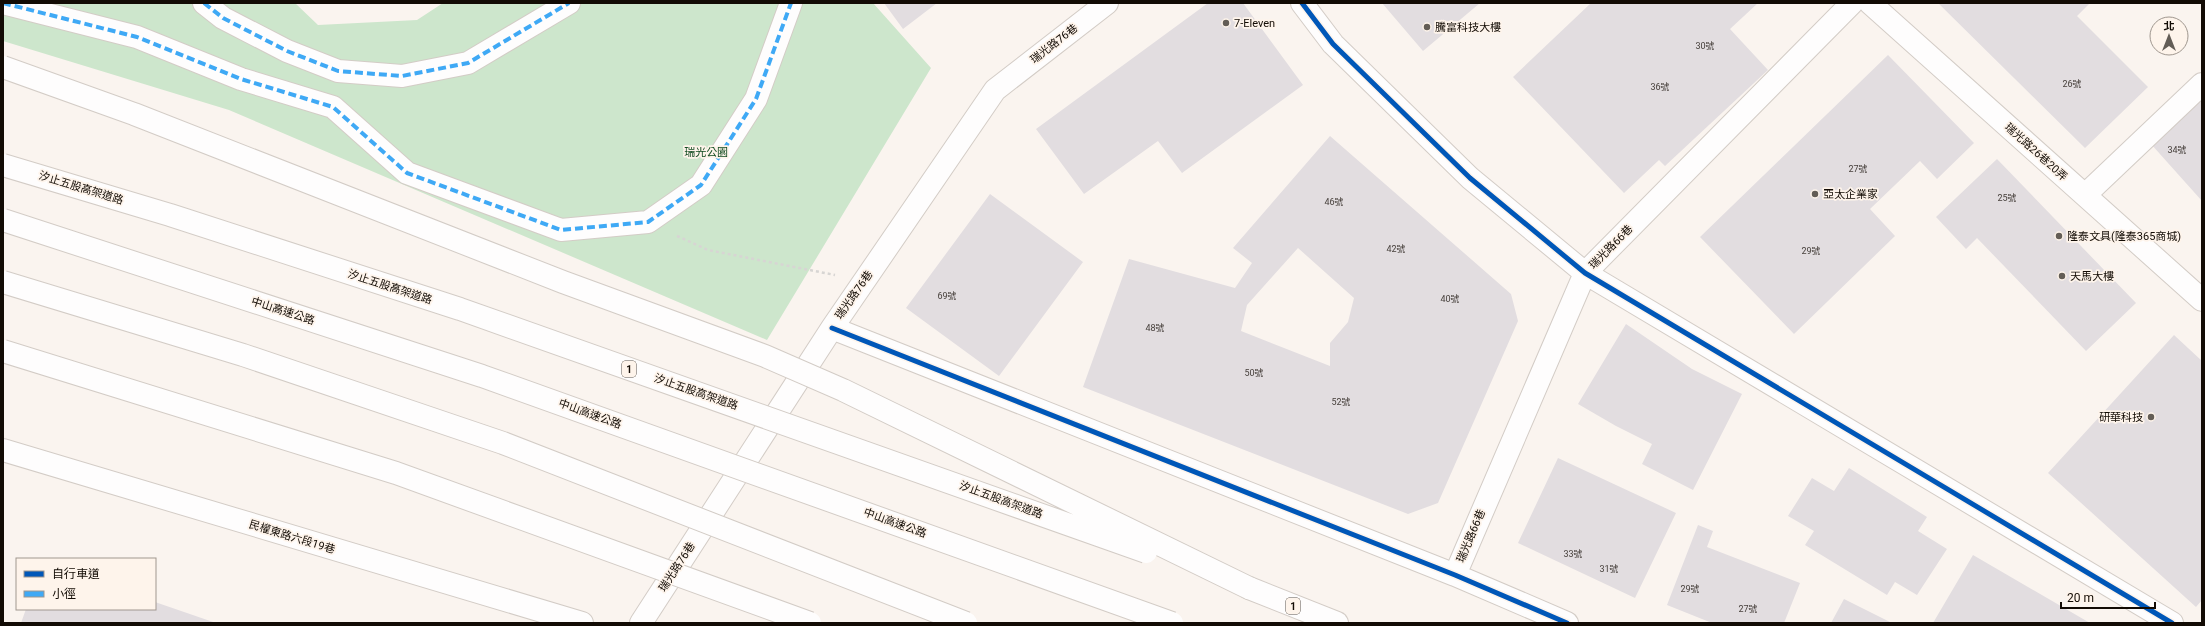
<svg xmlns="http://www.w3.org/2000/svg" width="2205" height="626" font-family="Roboto,'Noto Sans TC',sans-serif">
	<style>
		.green { fill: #cde6cc }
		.building { fill: #e2dde0; fill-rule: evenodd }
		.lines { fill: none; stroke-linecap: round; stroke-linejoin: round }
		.street-casing { stroke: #d3ccc6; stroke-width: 24 }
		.highway-casing { stroke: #d3ccc6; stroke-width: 24 }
		.path { stroke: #d7d5d3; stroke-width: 2.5; stroke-dasharray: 3 3; stroke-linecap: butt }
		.street { stroke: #fefdfd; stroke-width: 22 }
		.highway { stroke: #fefdfd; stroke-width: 22 }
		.highway-bridge-casing { stroke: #d3ccc6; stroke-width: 24; stroke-linecap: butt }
		.highway-bridge { stroke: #fefdfd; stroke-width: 22 }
		.quiet { stroke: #3fa9f5; stroke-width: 4; stroke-dasharray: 8 4; stroke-linecap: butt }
		.cycleway-casing { stroke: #fef4eb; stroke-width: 8 }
		.cycleway { stroke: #0057b8; stroke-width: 5 }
		.poi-dot { fill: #635d56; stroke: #fef4eb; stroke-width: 1.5 }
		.labels { text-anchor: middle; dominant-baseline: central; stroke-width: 3.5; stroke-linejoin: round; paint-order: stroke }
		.number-label { font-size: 9px; fill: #47403c }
		.shield { fill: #fef4eb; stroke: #595149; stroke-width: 1 }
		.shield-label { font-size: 10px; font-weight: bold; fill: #120b04 }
		.poi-label { font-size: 11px; fill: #120b04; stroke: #fef4eb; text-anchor: start }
		.street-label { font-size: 11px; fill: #120b04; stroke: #fef4eb }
		.park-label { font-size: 11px; fill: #0f491e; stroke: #fef4eb }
	</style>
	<rect width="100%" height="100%" fill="#faf4ef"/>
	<path class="green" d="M3 3H295L318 25 417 20 443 3H873L931 68 767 340 229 110 3 41Z"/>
	<path class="building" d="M884 3H937L903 29Z
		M1208 3H1243L1303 85 1182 173 1158 141 1084 194 1036 129Z
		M1382 3H1480L1423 51Z
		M1591 3H1758L1730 29 1768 70 1665 166 1659 160 1624 193 1513 77Z
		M1938 3H2090L2077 16 2148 87 2085 148Z
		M1888 55 1974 143 1937 179 1920 161 1870 209 1895 236 1794 334 1700 237Z
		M2202 99V201L2151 144Z
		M1330 136 1511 294 1518 321 1438 503 1408 514 1083 387 1129 259 1235 288 1252 263 1233 248ZM1298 248 1354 298 1348 322 1330 343V366L1241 331 1247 305Z
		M1997 159 2136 303 2086 351 1977 238 1966 249 1936 217Z
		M990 194 1083 262 999 376 906 308Z
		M1626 324 1692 369 1742 394 1693 490 1642 464 1652 444 1616 426 1578 404Z
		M2174 335 2202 361V600L2196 607 2048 473Z
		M1558 458 1676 513 1635 598 1518 543Z
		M1849 468 1927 517 1918 531 1947 549 1917 595 1895 582 1887 595 1805 545 1814 531 1788 516 1812 478 1834 491Z
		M1698 525 1713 531 1707 547 1800 583 1784 623H1712L1667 605Z
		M1973 555 2090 623H1933Z
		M1844 599 1892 623H1831Z
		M155 602 216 623H21L26 609H155Z"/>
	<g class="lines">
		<g class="street-casing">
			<path id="street" d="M3 3 137 37 241 79 333 107 407 173 561 230 648 222 701 185 756 99 791 3
				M204 3 223 18 287 51 338 71 402 76 468 63 569 3
				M1302 3 1333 44 1470 178 1585 273 2172 623
				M1870 3 2202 300
				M2085 195 2202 84
				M832 328 1455 575 1567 623
				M3 450 582 623
				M1455 575 1585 273 1852 3
				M641 623 832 328 995 90 1107 3"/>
		</g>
		<g class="highway-casing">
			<path id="highway" d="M1249 588 1337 623"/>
		</g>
		<path class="path" d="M677 236 708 250 835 275"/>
		<use href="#street" class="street"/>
		<use href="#highway" class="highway"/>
		<g class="highway-bridge-casing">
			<path id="highway-bridge" d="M3 67 134 114 563 282 765 356 843 390 1249 588
				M3 165 170 215 460 309 1146 552
				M3 220 482 376 1172 623
				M3 282 243 355 503 443 966 623
				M3 351 396 473 810 623"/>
		</g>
		<use href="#highway-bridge" class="highway-bridge"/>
		<path class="quiet" d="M3 3 137 37 241 79 333 107 407 173 561 230 648 222 701 185 756 99 791 3
			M204 3 223 18 287 51 338 71 402 76 468 63 569 3"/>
		<g class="cycleway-casing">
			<path id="cycleway" d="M1302 3 1333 44 1470 178 1585 273 2172 623
				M832 328 1455 575 1567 623"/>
		</g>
		<use href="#cycleway" class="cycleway"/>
	</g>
	<g class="poi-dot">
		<circle cx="1226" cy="23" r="4"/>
		<circle cx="1427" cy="27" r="4"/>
		<circle cx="1815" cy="194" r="4"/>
		<circle cx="2059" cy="236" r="4"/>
		<circle cx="2062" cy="276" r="4"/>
		<circle cx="2151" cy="417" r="4"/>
	</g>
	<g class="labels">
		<g class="number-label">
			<text x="1705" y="46">30號</text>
			<text x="2072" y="84">26號</text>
			<text x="1660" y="87">36號</text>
			<text x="2177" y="150">34號</text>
			<text x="1858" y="169">27號</text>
			<text x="2007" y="198">25號</text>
			<text x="1334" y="202">46號</text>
			<text x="1396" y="249">42號</text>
			<text x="1811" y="251">29號</text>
			<text x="947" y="296">69號</text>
			<text x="1450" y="299">40號</text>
			<text x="1155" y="328">48號</text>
			<text x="1254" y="373">50號</text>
			<text x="1341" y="402">52號</text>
			<text x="1573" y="554">33號</text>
			<text x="1609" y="569">31號</text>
			<text x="1690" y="589">29號</text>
			<text x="1748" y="609">27號</text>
		</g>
		<g class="shield">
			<rect x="622" y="361" width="14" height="16" rx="3"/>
			<rect x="1286" y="598" width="14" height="16" rx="3"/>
		</g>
		<g class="shield-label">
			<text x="629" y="369">1</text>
			<text x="1293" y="606">1</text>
		</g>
		<g class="poi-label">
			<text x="1234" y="23">7-Eleven</text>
			<text x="1435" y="27">騰富科技大樓</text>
			<text x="1823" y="194">亞太企業家</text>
			<text x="2067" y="236">隆泰文具(隆泰365商城)</text>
			<text x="2070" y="276">天馬大樓</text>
			<text x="2143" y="417" text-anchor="end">研華科技</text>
		</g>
		<g class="street-label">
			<text transform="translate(1054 44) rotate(-38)">瑞光路76巷</text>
			<text transform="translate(2036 152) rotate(42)">瑞光路26巷20弄</text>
			<text transform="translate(81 188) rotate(17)">汐止五股高架道路</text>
			<text transform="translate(1611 247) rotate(-45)">瑞光路66巷</text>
			<text transform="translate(390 287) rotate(18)">汐止五股高架道路</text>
			<text transform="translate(854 295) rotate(-55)">瑞光路76巷</text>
			<text transform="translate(283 311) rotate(18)">中山高速公路</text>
			<text transform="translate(696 392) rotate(19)">汐止五股高架道路</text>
			<text transform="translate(590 414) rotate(20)">中山高速公路</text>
			<text transform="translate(1001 500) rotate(20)">汐止五股高架道路</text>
			<text transform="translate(895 523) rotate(20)">中山高速公路</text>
			<text transform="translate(1471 536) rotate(-67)">瑞光路66巷</text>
			<text transform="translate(292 537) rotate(17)">民權東路六段19巷</text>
			<text transform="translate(677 567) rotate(-57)">瑞光路76巷</text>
		</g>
		<g class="park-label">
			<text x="706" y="152">瑞光公園</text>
		</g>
	</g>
	<rect width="2205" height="626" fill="none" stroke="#120b04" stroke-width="8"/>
	<rect x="16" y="558" width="140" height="52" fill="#fef4eb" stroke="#a0978f"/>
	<rect x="24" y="571" width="20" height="6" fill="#0057b8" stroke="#a0978f"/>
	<text x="52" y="578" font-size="12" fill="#120b04">自行車道</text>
	<rect x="24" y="591" width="20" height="6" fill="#3fa9f5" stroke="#a0978f"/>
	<text x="52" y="598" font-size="12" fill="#120b04">小徑</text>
	<g transform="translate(2169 36)"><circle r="19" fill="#fef4eb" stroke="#a0978f"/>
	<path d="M0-3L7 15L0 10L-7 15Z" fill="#635d56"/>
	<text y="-6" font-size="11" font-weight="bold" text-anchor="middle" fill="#120b04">北</text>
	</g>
	<path d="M2061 602v6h94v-6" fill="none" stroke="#120b04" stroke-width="2"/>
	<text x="2067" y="602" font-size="12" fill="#120b04" stroke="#fef4eb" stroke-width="3" paint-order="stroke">20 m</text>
</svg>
